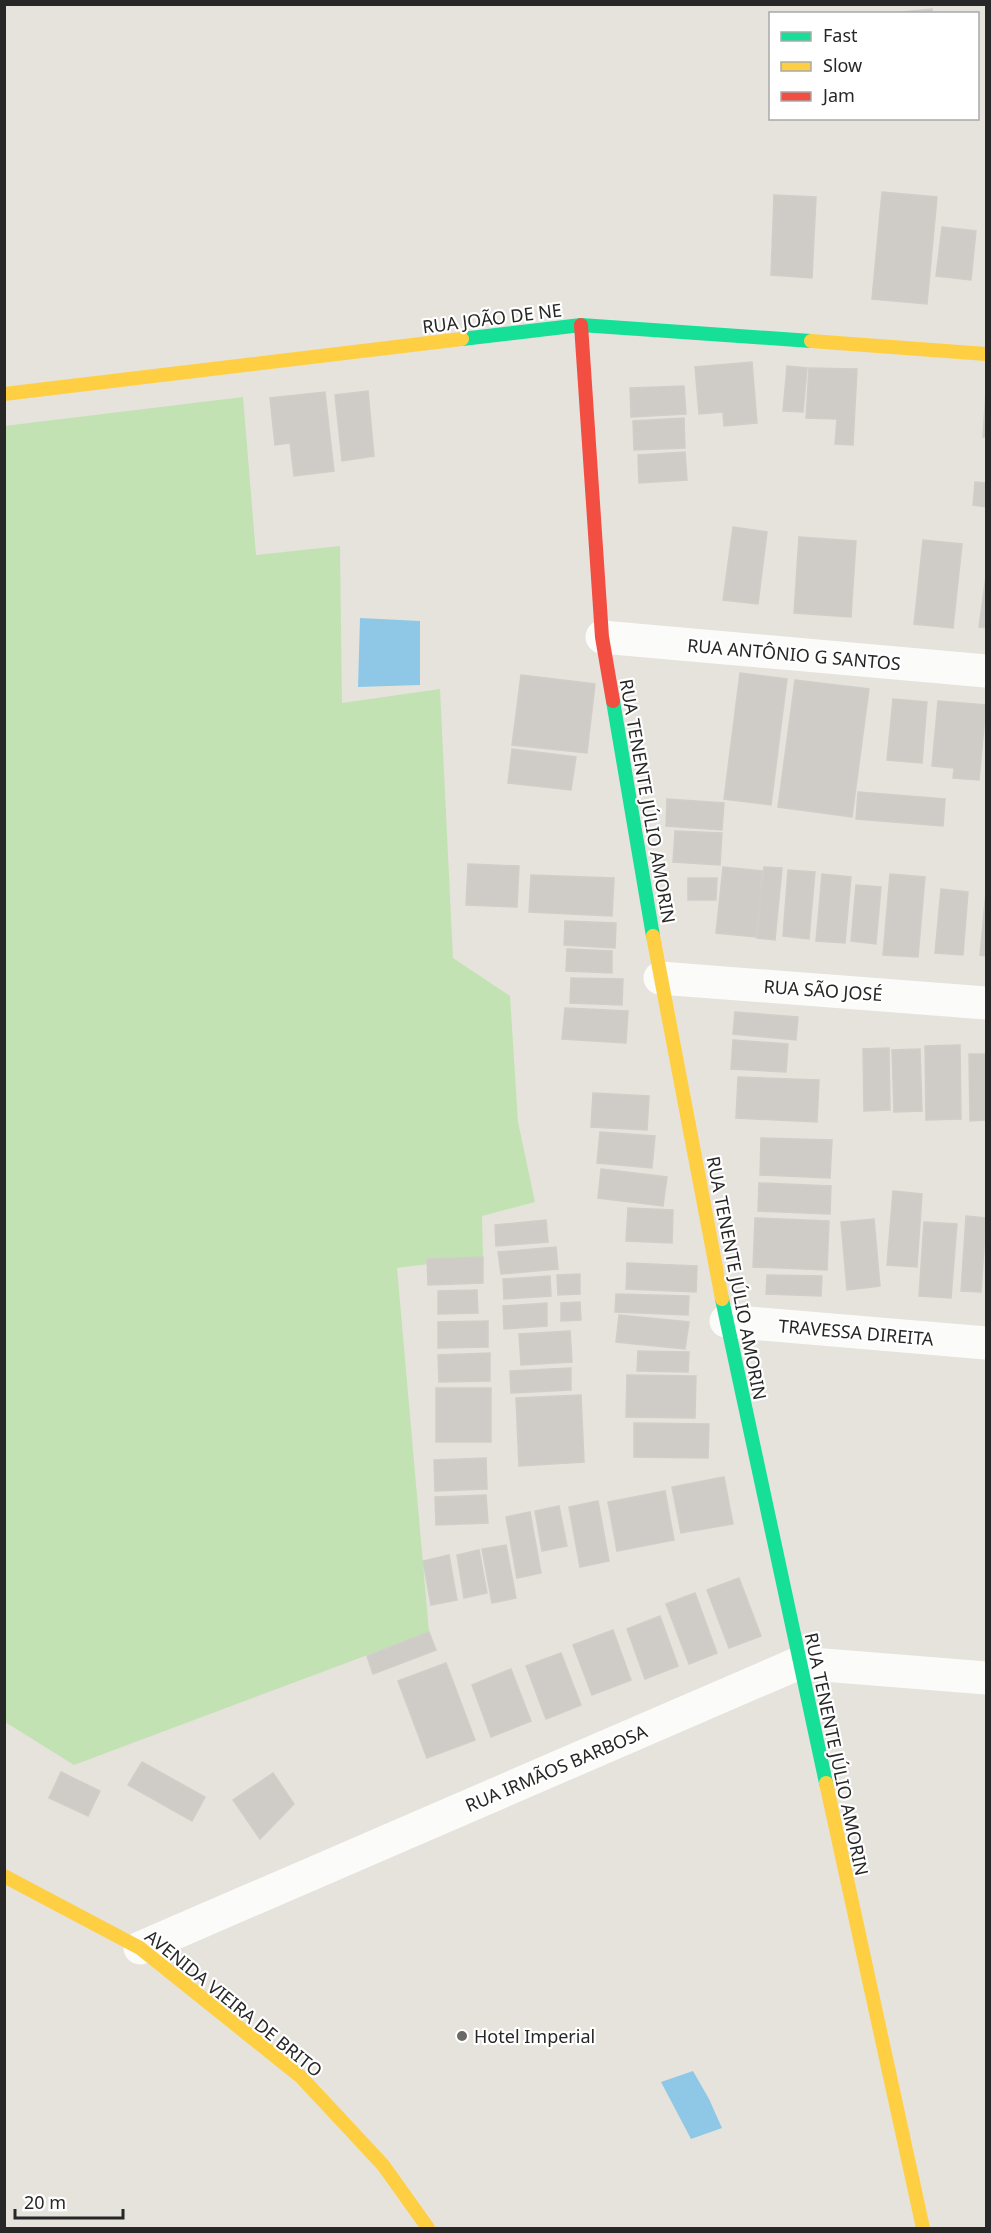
<svg xmlns="http://www.w3.org/2000/svg" width="991" height="2233" font-family="'Noto Sans',sans-serif">
	<style>
		.green { fill: #c3e2b4 }
		.water { fill: #8fc8e7 }
		.building { fill: #cfccc7; stroke: #d0cec8; stroke-width: 1.5 }
		.lines { fill: none; stroke-linecap: round; stroke-linejoin: round }
		.street { stroke: #fbfbfa; stroke-width: 33 }
		.fast { stroke: #16e098; stroke-width: 14 }
		.slow { stroke: #ffcf43; stroke-width: 14 }
		.jam { stroke: #f24e42; stroke-width: 14 }
		.poi-dot { fill: #6a6966; stroke: #fff; stroke-width: 2 }
		.labels { text-anchor: middle; dominant-baseline: central; stroke-width: 4.5; stroke-linejoin: round; paint-order: stroke }
		.street-label { font-size: 18px; fill: #272727; stroke: #fff }
		.poi-label { font-size: 18px; fill: #272727; stroke: #fff; text-anchor: start }
	</style>
	<rect width="100%" height="100%" fill="#e6e3dc"/>
	<path class="green" d="M243 397 256 555 340 546 342 703 440 689 453 958 510 996 518 1122 535 1202 482 1216 483 1257 397 1268 429 1632 74 1765 5 1722 4 426Z"/>
	<path class="water" d="M360 618 420 621V685L358 687Z
		M693 2071 709 2099 722 2128 691 2139 661 2082Z"/>
	<path class="building" d="M932 9 933 14H885L902 12Z
		M882 192 937 197 927 304 872 299Z
		M774 195 816 197 812 278 771 275Z
		M942 227 976 231 971 280 936 276Z
		M752 362 757 423 724 426 723 412 699 414 695 367Z
		M787 366 807 368 803 412 783 411Z
		M809 368 857 369 853 445 835 444 837 419 806 418Z
		M684 386 686 414 631 417 630 388Z
		M368 391 374 456 342 461 335 395Z
		M986 391V437H983Z
		M325 392 334 471 294 476 290 443 275 445 270 398Z
		M684 418 685 448 634 450 633 421Z
		M685 452 687 480 639 483 638 455Z
		M975 482 986 483V507L973 505Z
		M733 527 767 532 758 604 723 600Z
		M799 537 856 541 851 617 794 613Z
		M923 540 962 544 953 628 914 624Z
		M986 576V628L979 627Z
		M740 673 787 679 771 805 724 799Z
		M521 675 595 684 587 753 512 745Z
		M795 680 869 689 852 817 778 807Z
		M893 699 927 702 922 763 887 760Z
		M938 701 986 705 979 780 953 778 954 768 932 766Z
		M512 749 576 757 571 790 508 783Z
		M858 792 945 799 943 826 856 819Z
		M667 799 724 803 722 830 666 826Z
		M675 831 722 833 720 865 673 862Z
		M468 864 519 866 517 907 466 905Z
		M723 867 762 871 756 937 716 933Z
		M764 867 782 868 775 940 757 938Z
		M788 870 815 872 809 939 783 936Z
		M822 874 851 877 845 943 816 941Z
		M890 874 925 877 918 957 883 955Z
		M531 875 614 878 612 916 529 912Z
		M688 878H717L716 900H688Z
		M856 885 881 887 876 944 851 941Z
		M941 889 968 892 963 955 935 953Z
		M986 891V956L980 955Z
		M565 921 616 923 615 948 564 945Z
		M567 949 612 951V973L566 971Z
		M571 978 623 979 622 1005 570 1003Z
		M565 1008 628 1011 626 1043 562 1039Z
		M735 1012 798 1017 796 1040 733 1034Z
		M733 1040 788 1044 786 1072 731 1069Z
		M960 1045 961 1119 926 1120 925 1046Z
		M889 1048 890 1110 864 1111 863 1049Z
		M920 1049 922 1111 894 1112 892 1050Z
		M969 1054H986V1120L970 1121Z
		M738 1077 819 1080 817 1122 736 1118Z
		M593 1093 649 1096 647 1130 591 1127Z
		M600 1132 655 1136 652 1168 597 1163Z
		M761 1138 832 1140 830 1178 760 1175Z
		M601 1169 667 1177 663 1206 598 1198Z
		M759 1183 831 1186 830 1214 758 1211Z
		M893 1191 922 1194 917 1267 887 1265Z
		M628 1208 673 1210 672 1243 626 1241Z
		M966 1216 986 1218 981 1292 961 1291Z
		M755 1218 829 1221 827 1270 753 1267Z
		M874 1219 880 1286 847 1290 841 1222Z
		M546 1220 548 1242 496 1246 495 1225Z
		M924 1222 957 1224 951 1298 919 1296Z
		M556 1247 558 1269 501 1274 498 1252Z
		M483 1257V1283L428 1285 427 1259Z
		M627 1263 697 1266 696 1292 626 1289Z
		M580 1274V1294L558 1295 557 1275Z
		M767 1275 822 1276 821 1296 766 1294Z
		M550 1276 551 1296 504 1299 503 1279Z
		M477 1290 478 1313 438 1314V1291Z
		M616 1294 689 1296 688 1315 615 1312Z
		M580 1302 581 1320 561 1321V1303Z
		M547 1303V1326L504 1329 503 1306Z
		M619 1315 689 1322 685 1349 616 1342Z
		M488 1321V1347L438 1348V1322Z
		M570 1331 572 1362 521 1365 519 1334Z
		M638 1351 689 1352 688 1372 637 1371Z
		M490 1353V1381L439 1382 438 1355Z
		M571 1368V1390L511 1393 510 1371Z
		M627 1375 696 1376 695 1418 626 1417Z
		M436 1388H491V1442H436Z
		M581 1395 584 1462 519 1466 516 1398Z
		M634 1423 709 1424 708 1458 634 1457Z
		M486 1458 487 1489 435 1491 434 1460Z
		M724 1477 733 1524 681 1533 672 1487Z
		M665 1491 674 1540 617 1551 608 1502Z
		M486 1495 488 1523 436 1525 435 1497Z
		M598 1501 609 1561 580 1567 569 1507Z
		M559 1506 567 1546 542 1551 535 1511Z
		M530 1512 541 1573 517 1578 506 1517Z
		M506 1545 516 1598 492 1603 482 1549Z
		M479 1550 487 1593 464 1598 457 1555Z
		M449 1555 457 1600 431 1605 423 1561Z
		M739 1578 761 1636 729 1648 707 1590Z
		M695 1593 717 1653 689 1664 666 1604Z
		M660 1616 678 1666 645 1679 627 1629Z
		M613 1630 631 1680 592 1695 573 1645Z
		M429 1632 436 1650 373 1674 367 1656Z
		M561 1653 581 1705 546 1719 526 1666Z
		M446 1663 475 1740 427 1758 398 1681Z
		M511 1669 531 1721 491 1737 472 1685Z
		M142 1762 205 1797 192 1821 128 1785Z
		M61 1772 100 1791 88 1816 49 1798Z
		M273 1773 294 1804 260 1839 233 1800Z"/>
	<g class="lines">
		<path class="street" d="M602 637 986 671
			M660 978 986 1003
			M726 1321 986 1343
			M140 1948 799 1663 986 1678"/>
		<path class="fast" d="M462 339 581 325 811 341
			M613 701 653 936
			M722 1299 826 1783"/>
		<path class="slow" d="M811 341 986 354
			M4 394 462 339
			M653 936 722 1299
			M826 1783 923 2228
			M4 1876 140 1948 301 2077 383 2165 428 2228"/>
		<path class="jam" d="M581 325 602 637 613 701"/>
	</g>
	<circle class="poi-dot" cx="462" cy="2036" r="6"/>
	<g class="labels">
		<g class="street-label">
			<text transform="translate(492 318) rotate(-7)">RUA JOÃO DE NE</text>
			<text transform="translate(794 654) rotate(5)">RUA ANTÔNIO G SANTOS</text>
			<text transform="translate(648 801) rotate(80)">RUA TENENTE JÚLIO AMORIN</text>
			<text transform="translate(823 990) rotate(4)">RUA SÃO JOSÉ</text>
			<text transform="translate(737 1278) rotate(79)">RUA TENENTE JÚLIO AMORIN</text>
			<text transform="translate(856 1332) rotate(5)">TRAVESSA DIREITA</text>
			<text transform="translate(837 1754) rotate(78)">RUA TENENTE JÚLIO AMORIN</text>
			<text transform="translate(556 1768) rotate(-23)">RUA IRMÃOS BARBOSA</text>
			<text transform="translate(234 2003) rotate(39)">AVENIDA VIEIRA DE BRITO</text>
		</g>
		<g class="poi-label">
			<text x="474" y="2036">Hotel Imperial</text>
		</g>
	</g>
	<rect width="991" height="2233" fill="none" stroke="#272727" stroke-width="12"/>
	<rect x="769" y="12" width="210" height="108" fill="#ffffff" stroke="#a9a9a9" stroke-width="1.5"/>
	<rect x="781" y="32" width="30" height="9" fill="#16e098" stroke="#a9a9a9" stroke-width="1.5"/>
	<text x="823" y="42" font-size="18" fill="#272727">Fast</text>
	<rect x="781" y="62" width="30" height="9" fill="#ffcf43" stroke="#a9a9a9" stroke-width="1.5"/>
	<text x="823" y="72" font-size="18" fill="#272727">Slow</text>
	<rect x="781" y="92" width="30" height="9" fill="#f24e42" stroke="#a9a9a9" stroke-width="1.5"/>
	<text x="823" y="102" font-size="18" fill="#272727">Jam</text>
	<path d="M15 2209v9h108v-9" fill="none" stroke="#272727" stroke-width="3"/>
	<text x="24" y="2209" font-size="18" fill="#272727" stroke="#ffffff" stroke-width="4.5" paint-order="stroke">20 m</text>
</svg>
